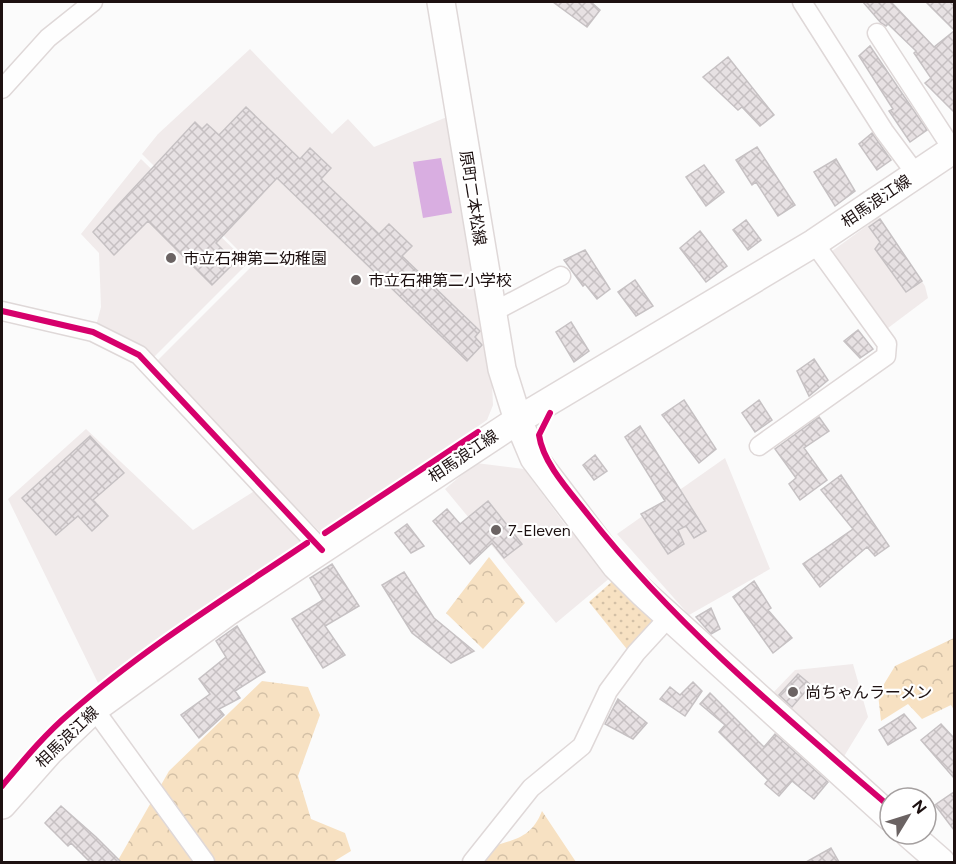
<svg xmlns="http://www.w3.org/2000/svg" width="956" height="864" font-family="Figtree,'Noto Sans JP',sans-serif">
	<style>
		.built { fill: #f1ebeb }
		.grass { fill: url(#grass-dots) }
		.forest { fill: url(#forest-crowns) }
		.water { fill: #d9aee1 }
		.building { fill: url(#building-cross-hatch); stroke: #c6c1c3; stroke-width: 1.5 }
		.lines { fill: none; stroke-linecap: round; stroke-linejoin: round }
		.street-casing { stroke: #dfd8d8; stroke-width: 21 }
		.primary-casing { stroke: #dfd8d8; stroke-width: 30 }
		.street { stroke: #fefefe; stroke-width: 18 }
		.primary { stroke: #fefefe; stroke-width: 27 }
		.cycleway-casing { stroke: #fff; stroke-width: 10 }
		.cycleway { stroke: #d6006c; stroke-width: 6 }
		.poi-dot { fill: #6b6363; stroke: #fff; stroke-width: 2 }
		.labels { text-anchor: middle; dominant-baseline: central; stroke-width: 4.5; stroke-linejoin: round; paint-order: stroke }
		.street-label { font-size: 16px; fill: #1d1111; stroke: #fff }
		.poi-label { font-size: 16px; fill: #1d1111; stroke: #fff; text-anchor: start }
	</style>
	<defs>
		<pattern id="grass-dots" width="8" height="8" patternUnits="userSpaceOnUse" patternTransform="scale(1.5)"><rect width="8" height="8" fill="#f7e1c2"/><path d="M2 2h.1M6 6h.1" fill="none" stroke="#d3c0a6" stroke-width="1.8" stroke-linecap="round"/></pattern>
		<pattern id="forest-crowns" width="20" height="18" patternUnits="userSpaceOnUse" patternTransform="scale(1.5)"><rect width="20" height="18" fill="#f7e1c2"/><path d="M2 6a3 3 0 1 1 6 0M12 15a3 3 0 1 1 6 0" fill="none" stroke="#d3c0a6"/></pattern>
		<pattern id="building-cross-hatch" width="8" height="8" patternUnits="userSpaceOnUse" patternTransform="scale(1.5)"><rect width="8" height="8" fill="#e7e1e3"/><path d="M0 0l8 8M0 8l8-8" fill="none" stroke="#c6c0c2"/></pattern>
	</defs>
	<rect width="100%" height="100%" fill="#fbfbfb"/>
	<path class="built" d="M250 49 332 134 348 119 374 147 447 117 492 382 493 405 487 420 321 533 155 363 253 265 142 154 158 134Z
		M141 159 248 263 152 359 96 326 101 307 99 253 81 234Z
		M879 217 925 286 928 298 884 331 828 254Z
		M86 429 193 530 259 488 306 538 98 683 8 499Z
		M725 458 770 569 689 615 617 534Z
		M476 463 524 469 566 526 611 577 556 623 445 489Z
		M853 664 868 717 843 758 769 697 795 670Z"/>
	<path class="grass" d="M616 578 657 619 630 653 589 602Z"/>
	<path class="forest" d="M489 557 525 603 483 649 446 613Z
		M954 638V710L951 705 922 719 908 704 881 721 878 694 895 666Z
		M262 681 308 687 320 715 298 776 311 819 345 833 351 851 333 862H117L169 771Z
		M542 811 576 862H482L488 848C514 839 531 839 542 811Z"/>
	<path class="water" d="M441 158 452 213 423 218 413 162Z"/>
	<path class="building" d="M553 2H591L600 10 587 27Z
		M863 2H891L934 47 954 31V112L925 83 931 78 914 53 916 51 888 24 886 26 881 23Z
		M926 2H950L954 6V30Z
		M870 46 927 130 910 142 889 111 893 109 859 56Z
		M728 57 774 115 760 126 742 107 738 110 703 77Z
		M246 107 300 159 310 148 331 168 321 179 379 234 389 224 412 246 402 256 480 331 475 337 482 345 467 361 277 178 216 243 235 262 212 285 148 221 114 255 93 232 195 122 202 129 207 124 219 135Z
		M872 133 891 160 877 170 859 144Z
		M757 147 795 205 778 216 756 182 752 185 736 160Z
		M836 159 855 191 835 206 814 172Z
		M704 165 724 192 706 206 686 177Z
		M880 219 922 281 906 292 875 249 880 242 869 227Z
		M746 220 761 240 748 250 733 230Z
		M700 231 727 266 706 282 680 248Z
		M585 250 610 289 597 299 585 284 583 286 564 260Z
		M635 280 653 306 636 316 618 292Z
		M571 322 589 351 574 362 556 332Z
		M858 330 873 349 860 358 844 341Z
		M814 359 828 380 809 396 797 371Z
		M684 400 716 449 699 463 662 415Z
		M759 400 772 420 755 432 742 413Z
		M819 417 829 431 804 448 827 480 800 500 789 484 796 478 775 449Z
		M640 426 706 531 694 538 686 526 678 530 684 544 668 554 641 514 665 501 625 437Z
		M90 436 124 473 93 500 108 516 92 531 78 516 56 535 22 498Z
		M595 455 607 471 594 480 583 465Z
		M841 475 889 546 875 556 867 547 820 587 803 564 853 529 821 490Z
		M488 501 522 544 504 558 492 543 470 564 433 521 447 509 460 524Z
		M407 524 424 546 411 553 395 533Z
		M332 564 359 606 325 626 345 655 323 668 292 619 323 600 310 578Z
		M404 572 434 618 474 651 451 663 412 633 382 585Z
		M754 581 771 608 768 610 792 638 773 653 733 597Z
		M711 608 720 629 711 634 696 617Z
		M237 626 265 672 235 691 240 698 219 709 224 715 199 738 181 715 210 694 199 679 226 657 216 641Z
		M798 674 811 685 792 707 779 695Z
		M693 682 702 691 685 716 660 699 670 687 680 695Z
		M710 693 764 747 775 734 828 782 814 799 792 781 779 796 765 784 768 780 719 732 725 725 700 704Z
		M618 699 647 723 633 739 605 724Z
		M904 714 916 728 888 745 879 730Z
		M941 724 954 738V778L921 740Z
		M954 792V830L935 805Z
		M61 806 96 837 121 862H90L71 843 68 846 45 823Z
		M831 848 839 862H806Z"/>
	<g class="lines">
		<g class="street-casing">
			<path id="street" d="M802 2 884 131 916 174
				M877 33 953 150
				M2 89 48 38 93 2
				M2 311 93 332 139 355 322 550
				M493 312 561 276
				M759 446 886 356 887 344 814 243
				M94 709 205 862
				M472 862 531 788 582 746 608 691 636 653 669 617"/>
		</g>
		<g class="primary-casing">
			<path id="primary" d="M441 2 502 369 518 420 534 458 616 566 643 593 890 817
				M2 805 49 752 94 709 226 613 518 420 814 243 954 149
				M909 834 941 862"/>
		</g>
		<use href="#street" class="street"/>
		<use href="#primary" class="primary"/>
		<g class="cycleway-casing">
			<path id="cycleway" d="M2 311 93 332 139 355 322 550
				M550 413 539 435C543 464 571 493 589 516 676 626 784 716 890 807
				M325 533 478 432
				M2 786C23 761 45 734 70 713 143 649 227 597 307 543"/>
		</g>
		<use href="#cycleway" class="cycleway"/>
	</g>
	<g class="poi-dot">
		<circle cx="171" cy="258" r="6"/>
		<circle cx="356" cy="280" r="6"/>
		<circle cx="496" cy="530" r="6"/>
		<circle cx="793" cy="692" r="6"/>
	</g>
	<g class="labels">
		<g class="street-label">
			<text transform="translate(473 198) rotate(81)">原町二本松線</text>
			<text transform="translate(876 201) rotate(-34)">相馬浪江線</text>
			<text transform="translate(463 456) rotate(-34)">相馬浪江線</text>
			<text transform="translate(67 737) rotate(-44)">相馬浪江線</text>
		</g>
		<g class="poi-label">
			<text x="183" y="258">市立石神第二幼稚園</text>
			<text x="368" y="280">市立石神第二小学校</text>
			<text x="508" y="530">7-Eleven</text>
			<text x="805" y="692">尚ちゃんラーメン</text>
		</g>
	</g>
	<rect width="956" height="864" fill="none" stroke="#1d1111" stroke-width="6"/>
	<g transform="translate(908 816) rotate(52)"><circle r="28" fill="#ffffff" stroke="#a5a0a0" stroke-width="1.5"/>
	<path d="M0-4.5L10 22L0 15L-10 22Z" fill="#6b6363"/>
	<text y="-9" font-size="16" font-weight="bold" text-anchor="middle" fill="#1d1111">N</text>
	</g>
</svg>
